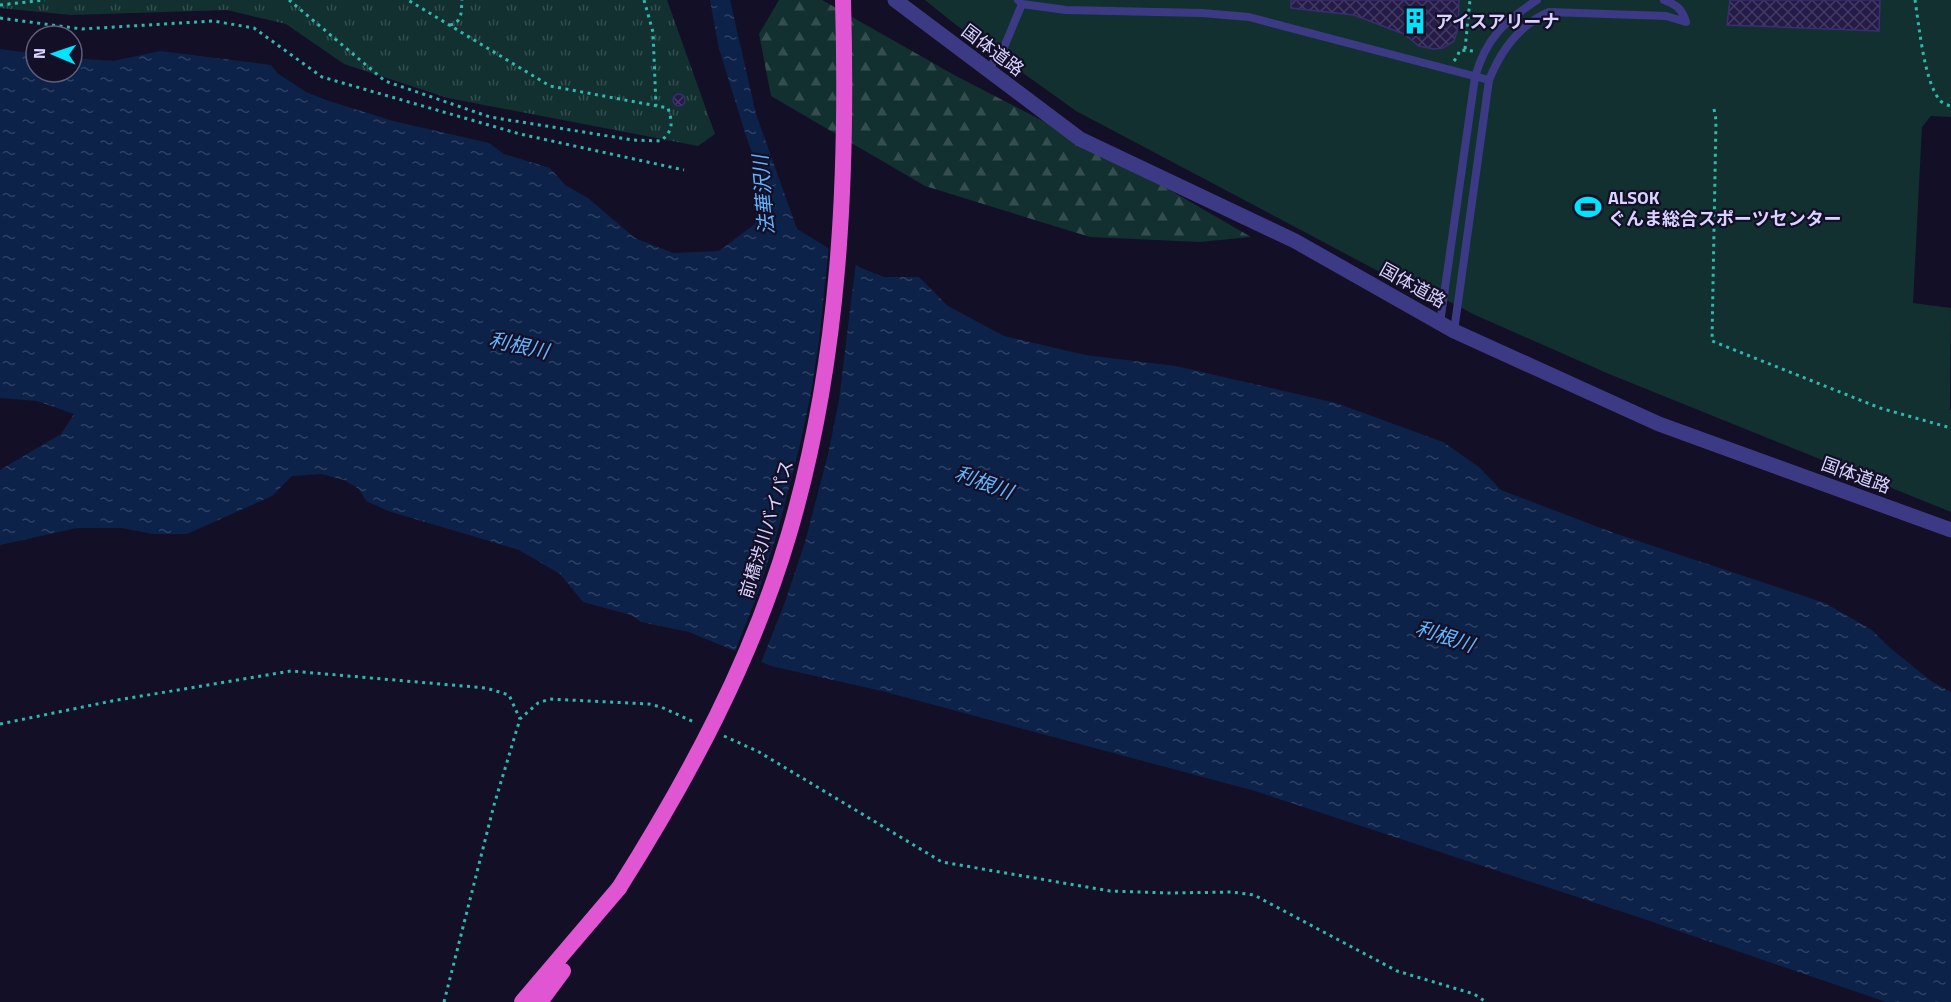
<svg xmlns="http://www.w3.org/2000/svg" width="1951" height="1002" font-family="'Titillium Web','Noto Sans JP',sans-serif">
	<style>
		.forest { fill: url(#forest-firs) }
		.park { fill: url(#park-tufts) }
		.garden { fill: #12302f }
		.water { fill: url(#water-ripples) }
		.pier { fill: #130f26 }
		.building { fill: url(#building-cross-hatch); stroke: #3b2d73; stroke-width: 1.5 }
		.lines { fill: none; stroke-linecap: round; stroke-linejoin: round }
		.path { stroke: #2fb8b0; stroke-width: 3; stroke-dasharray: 3 4.5; stroke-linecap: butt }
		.service { stroke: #3d3a85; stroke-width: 8 }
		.tertiary { stroke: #3d3a85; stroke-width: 15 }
		.trunk { stroke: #e055d1; stroke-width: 16 }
		.trunk-bridge { stroke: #e055d1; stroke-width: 16 }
		.labels { text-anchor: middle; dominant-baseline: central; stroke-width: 4.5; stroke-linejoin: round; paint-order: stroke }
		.poi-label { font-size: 18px; font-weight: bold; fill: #d9d4ff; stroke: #130f26; text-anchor: start }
		.street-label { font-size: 18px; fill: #d9d4ff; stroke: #130f26 }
		.water-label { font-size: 20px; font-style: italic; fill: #62b6ff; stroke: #130f26 }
	</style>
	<defs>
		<pattern id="forest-firs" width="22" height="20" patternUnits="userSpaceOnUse" patternTransform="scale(1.5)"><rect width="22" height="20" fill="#12302f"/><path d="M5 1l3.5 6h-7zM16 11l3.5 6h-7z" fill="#344d4e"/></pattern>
		<pattern id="park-tufts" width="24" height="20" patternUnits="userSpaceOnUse" patternTransform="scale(1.5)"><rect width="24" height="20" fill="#12302f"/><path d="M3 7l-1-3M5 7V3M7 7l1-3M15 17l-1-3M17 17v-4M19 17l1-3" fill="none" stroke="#344d4e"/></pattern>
		<pattern id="water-ripples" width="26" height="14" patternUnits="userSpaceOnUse" patternTransform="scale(1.5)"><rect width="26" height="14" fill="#0c2248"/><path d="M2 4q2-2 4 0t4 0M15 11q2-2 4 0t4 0" fill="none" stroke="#2f4163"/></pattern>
		<pattern id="building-cross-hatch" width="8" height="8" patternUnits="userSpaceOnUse" patternTransform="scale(1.5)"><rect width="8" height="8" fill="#241b47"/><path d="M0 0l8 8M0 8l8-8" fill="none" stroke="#433b63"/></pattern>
	</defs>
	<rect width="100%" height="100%" fill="#130f26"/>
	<path class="forest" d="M779 0H822L956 76 1111 156 1251 237 1200 242 1090 237 925 186 771 96 759 34Z"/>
	<path class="park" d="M0 0H667L715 134 698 146 448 98 344 64 286 24 227 10 71 15 0 8Z"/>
	<path class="garden" d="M925 0H1951V117L1931 116 1922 127 1913 303 1951 308 1950 410H1951V512L1609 374 1475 315 1421 287 1410 288 1076 111 956 25Z"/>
	<path class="water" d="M710 0H730L756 114 797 229 861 268 884 277H919L948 306 1004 336 1085 355 1176 366 1336 403 1443 442 1479 467 1501 490 1614 533 1825 603 1872 630 1889 647 1931 681 1951 692V1002H1886L1641 918 1255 791 886 692 771 666 689 632 641 622 631 615 583 602 560 574 519 550 388 511 366 501 359 489 344 480 321 474 292 476 272 496 187 534H153L122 528H77L0 545V470L61 434 74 414 37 401 0 398V49L36 54V72H72V58L113 61 160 51 271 65 277 73 306 92 326 100 393 121 489 143 504 154 550 168 565 185 588 198 635 238 673 253 719 251 755 224 761 177 747 139 719 49Z"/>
	<path class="pier" d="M829 245 856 261 839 400 828 454 805 542 785 602 760 665 734 654 758 593 777 534 799 449 811 393 819 341Z"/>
	<path class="building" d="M1291 0H1459L1458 28 1454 41 1443 48 1434 49 1419 46 1404 34 1354 15 1291 8Z
		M1730 0H1880L1879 31 1727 25Z
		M673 100a6 6 0 1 1 12 0a6 6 0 1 1-12 0Z"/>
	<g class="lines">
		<path class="path" d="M289 0 385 81 490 117 633 140 661 141C673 130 673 124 668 108L550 86 408 0
			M644 0 653 32 656 106
			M1915 0C1919 25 1924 80 1939 99 1941 103 1947 105 1951 106
			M0 5 45 0
			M0 18 82 29 213 21 254 28 322 77 520 134 684 170
			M450 25C463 22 461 11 462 0
			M1465 49 1470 0
			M1454 61 1457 57 1460 50 1473 51
			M1714 109 1716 120 1712 341 1880 408 1951 428
			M1426 294 1433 290
			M0 724 112 701 291 671 486 688 509 695 520 719
			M724 736 759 752 942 862 1110 891 1169 893 1232 892 1254 895 1397 971 1474 994 1486 1002
			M444 1002 494 805 520 719 538 703 550 699 649 704 661 707 696 723"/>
		<path class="service" d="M1018 0 1022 4 1066 10 1202 13 1249 17 1489 80
			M1664 0C1677 5 1682 9 1686 22
			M987 70 1002 52 1022 4
			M1440 323 1475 77C1486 38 1504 22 1537 0
			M1454 331 1489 80C1501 50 1519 25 1549 12L1666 16 1686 22"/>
		<path class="tertiary" d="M895 0 1080 139 1295 241 1454 331 1659 424 1951 530"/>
		<path class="trunk" d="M522 1002 619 888
			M540 1002 563 971"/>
		<path class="trunk-bridge" d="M619 888C689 777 752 660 789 534 840 361 848 180 843 0"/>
	</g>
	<defs>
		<g id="building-bare" transform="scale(2.07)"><path d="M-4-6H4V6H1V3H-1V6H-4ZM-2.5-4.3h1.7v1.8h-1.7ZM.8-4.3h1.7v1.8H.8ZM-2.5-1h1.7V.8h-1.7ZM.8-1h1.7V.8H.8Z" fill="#00e5ff" stroke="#130f26" stroke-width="2.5" paint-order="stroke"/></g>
		<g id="stadium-bare" transform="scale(2.07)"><path d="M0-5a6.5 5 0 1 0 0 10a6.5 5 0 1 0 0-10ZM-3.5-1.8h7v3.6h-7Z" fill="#00e5ff" stroke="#130f26" stroke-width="2.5" paint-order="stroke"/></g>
	</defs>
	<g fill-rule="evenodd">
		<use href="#building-bare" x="1415" y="21"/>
		<use href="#stadium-bare" x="1588" y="207"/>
	</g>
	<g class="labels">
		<g class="poi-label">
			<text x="1435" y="21">アイスアリーナ</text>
			<text x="1608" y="197">ALSOK<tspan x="1608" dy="21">ぐんま総合スポーツセンター</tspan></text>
		</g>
		<g class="street-label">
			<text transform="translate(993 50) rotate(37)">国体道路</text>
			<text transform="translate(1413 285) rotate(29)">国体道路</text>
			<text transform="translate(1856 475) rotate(20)">国体道路</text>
			<text transform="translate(766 529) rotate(-73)">前橋渋川バイパス</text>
		</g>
		<g class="water-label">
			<text transform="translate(763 195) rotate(-95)">法華沢川</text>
			<text transform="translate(519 345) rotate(12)">利根川</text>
			<text transform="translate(984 482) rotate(20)">利根川</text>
			<text transform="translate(1445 636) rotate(18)">利根川</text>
		</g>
	</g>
	<g transform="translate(54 54) rotate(272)"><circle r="28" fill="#130f26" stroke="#625e7d" stroke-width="1.5"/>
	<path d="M0-4.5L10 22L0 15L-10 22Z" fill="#00e5ff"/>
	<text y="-9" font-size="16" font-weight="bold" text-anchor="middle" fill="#d9d4ff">N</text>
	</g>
</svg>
